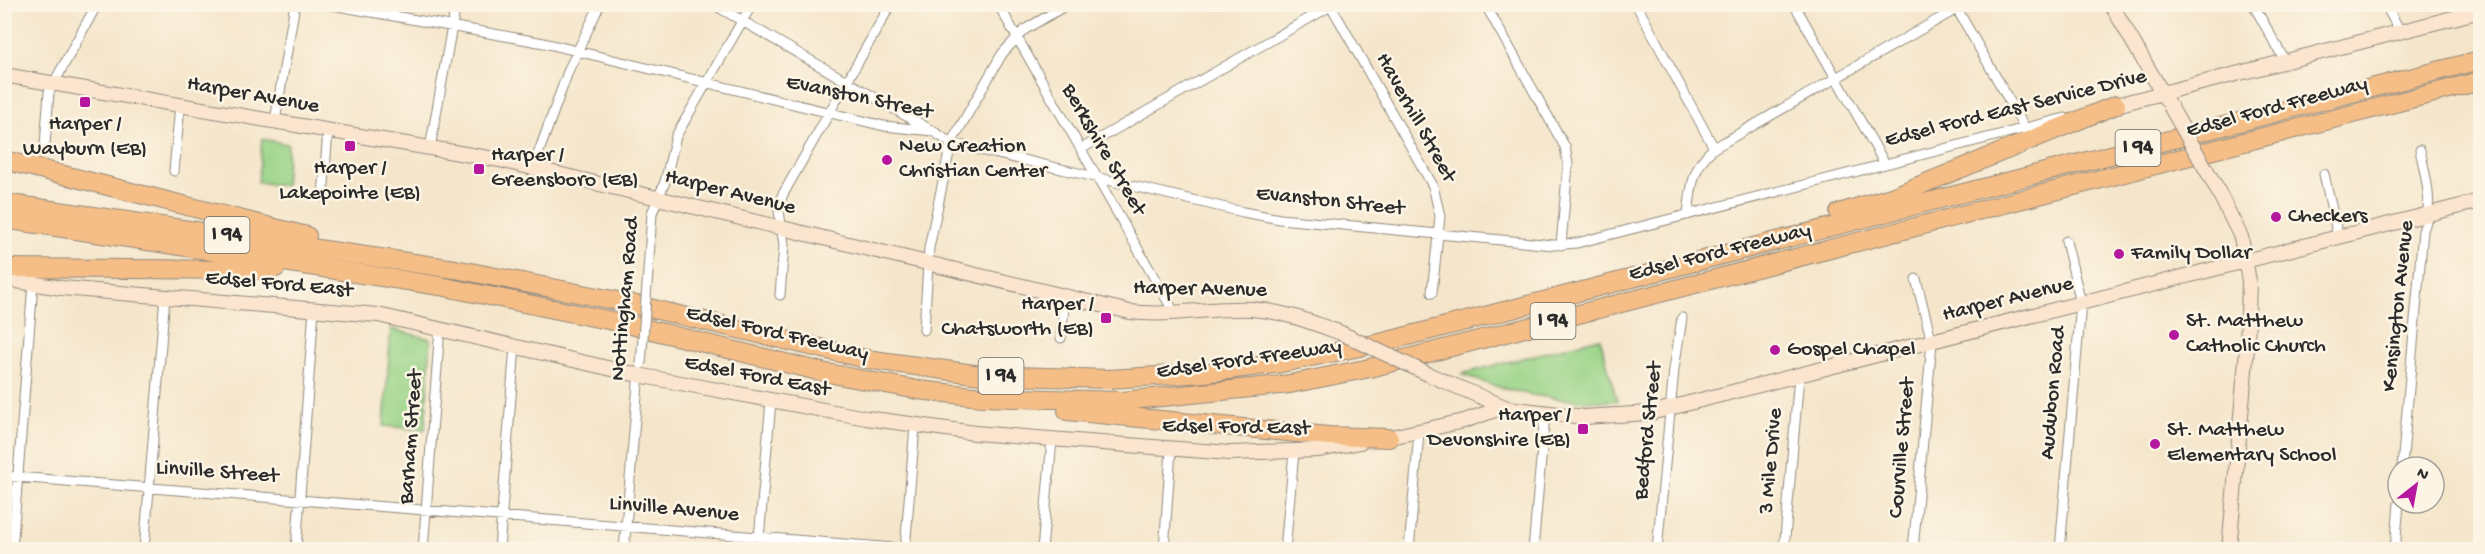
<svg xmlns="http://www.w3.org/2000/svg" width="2485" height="554" font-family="'Gochi Hand',sans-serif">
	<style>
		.green { fill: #98d386; stroke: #627f58; stroke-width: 1.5 }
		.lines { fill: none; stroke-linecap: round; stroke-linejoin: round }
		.street-casing { stroke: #90887b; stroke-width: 11 }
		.secondary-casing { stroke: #90887b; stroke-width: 16 }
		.highway-casing { stroke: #90887b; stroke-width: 20 }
		.street { stroke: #fff; stroke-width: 9 }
		.secondary { stroke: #fbe5cf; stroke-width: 14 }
		.highway { stroke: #f6be87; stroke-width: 18 }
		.street-bridge-casing { stroke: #90887b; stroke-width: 11; stroke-linecap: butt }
		.secondary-bridge-casing { stroke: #90887b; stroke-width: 16; stroke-linecap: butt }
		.street-bridge { stroke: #fff; stroke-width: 9 }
		.secondary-bridge { stroke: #fbe5cf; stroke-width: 14 }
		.poi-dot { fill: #b5179e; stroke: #fcf5e5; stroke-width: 2 }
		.labels { text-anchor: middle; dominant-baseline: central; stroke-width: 5; stroke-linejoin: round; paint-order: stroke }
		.shield { fill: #fcf5e5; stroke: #6a6863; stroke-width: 1.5 }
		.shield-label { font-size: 21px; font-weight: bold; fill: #2b2b2b }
		.street-label { font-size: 22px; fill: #2b2b2b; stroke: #fcf5e5 }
		.poi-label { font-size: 22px; fill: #2b2b2b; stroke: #fcf5e5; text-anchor: start }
	</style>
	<rect width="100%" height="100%" fill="#fcf5e5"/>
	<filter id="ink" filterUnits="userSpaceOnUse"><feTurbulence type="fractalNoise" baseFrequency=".0167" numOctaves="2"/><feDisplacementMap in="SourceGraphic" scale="12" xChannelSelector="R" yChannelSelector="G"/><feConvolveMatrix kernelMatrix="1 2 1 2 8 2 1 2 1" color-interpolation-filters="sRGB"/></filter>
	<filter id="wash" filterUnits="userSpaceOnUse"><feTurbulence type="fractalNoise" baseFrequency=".008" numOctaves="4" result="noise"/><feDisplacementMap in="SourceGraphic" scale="24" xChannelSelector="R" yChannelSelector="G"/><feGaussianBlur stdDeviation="1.35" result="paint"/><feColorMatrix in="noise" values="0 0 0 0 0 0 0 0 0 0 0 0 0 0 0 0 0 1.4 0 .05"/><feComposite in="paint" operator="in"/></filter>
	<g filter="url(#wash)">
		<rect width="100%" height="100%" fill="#f5e6cb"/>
		<path class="green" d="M262 139 288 144 285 186 258 182Z
			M391 329 431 339 425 430 384 426Z
			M1600 338 1617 401C1563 403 1512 395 1462 374Z"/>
	</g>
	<g filter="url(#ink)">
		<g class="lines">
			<g class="street-casing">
				<path id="street" d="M327 4 544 43 884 126 933 131 951 143 1243 212 1280 219 1553 245 1577 243 2065 118
					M713 4 929 129
					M998 4 1175 314
					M1330 4 1433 186 1440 216 1432 293
					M1485 4 1565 147 1568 164 1561 245
					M1636 4 1714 148
					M1794 4 1885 164
					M2253 4 2285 61
					M2385 4 2400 31
					M1957 9 2025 128
					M275 121 295 4
					M45 145 49 92 97 4
					M430 148 456 4
					M1081 149 1334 4
					M533 168 569 69 600 4
					M174 171 180 105
					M2324 174 2338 237
					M323 197 328 130
					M1688 215C1691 188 1692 166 1714 148L1965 4
					M648 272 652 213 665 182 676 136 752 4
					M780 295 784 245 779 211 782 196 891 4
					M924 330 929 248 951 143 1002 54 1024 30 1068 4
					M1061 338 1065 297
					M2402 467 2423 231C2434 202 2426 179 2420 150
					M4 476 919 550
					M12 550 33 284
					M144 550 165 296
					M296 550 314 309
					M423 550 440 328
					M499 550 515 346
					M624 550 639 372
					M758 550 771 401
					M905 550 915 426
					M1042 550 1052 440
					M1164 550 1171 450
					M1285 550 1294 452
					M1409 550 1419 432
					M1533 550 1545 414
					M1657 550 1674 369 1682 318
					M1784 550 1799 376
					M1913 550 1932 342 1916 279
					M2060 550 2081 303 2066 241
					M2395 550 2399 503"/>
			</g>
			<g class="secondary-casing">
				<path id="secondary" d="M2111 4 2167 101
					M4 75 500 160 1130 312C1171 317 1211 307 1251 309 1283 311 1311 322 1341 333
					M2116 105 2480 11
					M2215 185 2241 237 2249 281 2247 348 2229 550
					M4 279 62 288 378 315 638 375 866 418 975 433 1230 453 1319 450 1360 442
					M1432 376 1507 408 1584 417 1650 413 2480 201
					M1382 439 1464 421 1504 407"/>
			</g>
			<g class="highway-casing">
				<path id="highway" d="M4 160 307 236
					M4 203 455 269 628 303 866 359 981 375 1109 379 1205 373 1282 363 1384 342 2480 60
					M1839 213 1894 196 2116 105
					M4 219 440 286 627 324 822 372 918 390 982 397 1122 401 1290 384 1370 368 2480 81
					M4 268 256 270 276 268
					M1067 411 1329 436 1389 438"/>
			</g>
			<use href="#street" class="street"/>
			<use href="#secondary" class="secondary"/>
			<use href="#highway" class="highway"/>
			<g class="street-bridge-casing">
				<path id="street-bridge" d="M641 364 648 272"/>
			</g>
			<g class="secondary-bridge-casing">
				<path id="secondary-bridge" d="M2170 106 2215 185
					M1341 333 1432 376"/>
			</g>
			<use href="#street-bridge" class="street-bridge"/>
			<use href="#secondary-bridge" class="secondary-bridge"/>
		</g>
	</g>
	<g class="poi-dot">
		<rect x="79" y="96" width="12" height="12" rx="3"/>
		<rect x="344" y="140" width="12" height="12" rx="3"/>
		<circle cx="887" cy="160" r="6"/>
		<rect x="473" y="163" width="12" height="12" rx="3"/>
		<circle cx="2276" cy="217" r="6"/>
		<circle cx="2119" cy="254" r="6"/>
		<rect x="1100" y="312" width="12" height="12" rx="3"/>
		<circle cx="2174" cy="335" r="6"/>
		<circle cx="1775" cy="350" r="6"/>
		<rect x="1577" y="423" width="12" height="12" rx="3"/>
		<circle cx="2155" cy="444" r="6"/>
	</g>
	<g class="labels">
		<g class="shield">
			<rect x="2115.5" y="130" width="45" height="36" rx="4.5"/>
			<rect x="204.5" y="217" width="45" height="36" rx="4.5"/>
			<rect x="1530.5" y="303" width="45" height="36" rx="4.5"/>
			<rect x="978.5" y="358" width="45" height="36" rx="4.5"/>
		</g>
		<g class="shield-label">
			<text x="2138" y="148">I 94</text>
			<text x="227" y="235">I 94</text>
			<text x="1553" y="321">I 94</text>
			<text x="1001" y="376">I 94</text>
		</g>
		<g class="street-label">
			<text transform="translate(253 96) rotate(10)">Harper Avenue</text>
			<text transform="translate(859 98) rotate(12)">Evanston Street</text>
			<text transform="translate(2277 108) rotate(-15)">Edsel Ford Freeway</text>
			<text transform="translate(2016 109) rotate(-14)">Edsel Ford East Service Drive</text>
			<text transform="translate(1415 118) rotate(61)">Haverhill Street</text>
			<text transform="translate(1103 150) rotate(60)">Berkshire Street</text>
			<text transform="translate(730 193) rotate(14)">Harper Avenue</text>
			<text transform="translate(1330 202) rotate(6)">Evanston Street</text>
			<text transform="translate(1720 253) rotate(-14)">Edsel Ford Freeway</text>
			<text transform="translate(279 285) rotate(5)">Edsel Ford East</text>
			<text transform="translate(1200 290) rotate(1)">Harper Avenue</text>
			<text transform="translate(626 299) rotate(-85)">Nottingham Road</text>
			<text transform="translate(2008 300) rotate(-14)">Harper Avenue</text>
			<text transform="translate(2399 306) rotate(-84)">Kensington Avenue</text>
			<text transform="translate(777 334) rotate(13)">Edsel Ford Freeway</text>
			<text transform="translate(1249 360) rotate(-8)">Edsel Ford Freeway</text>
			<text transform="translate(757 377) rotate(11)">Edsel Ford East</text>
			<text transform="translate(2054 393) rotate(-85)">Audubon Road</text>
			<text transform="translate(1236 428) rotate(1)">Edsel Ford East</text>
			<text transform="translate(1649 431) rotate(-84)">Bedford Street</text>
			<text transform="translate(412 437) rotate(-86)">Barham Street</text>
			<text transform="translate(1903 448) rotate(-85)">Courville Street</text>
			<text transform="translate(1772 461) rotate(-85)">3 Mile Drive</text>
			<text transform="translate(217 473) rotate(4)">Linville Street</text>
			<text transform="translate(674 510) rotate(5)">Linville Avenue</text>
		</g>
		<g class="poi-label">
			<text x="85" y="125" text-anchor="middle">Harper /<tspan x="85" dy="25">Wayburn (EB)</tspan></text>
			<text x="899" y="147">New Creation<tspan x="899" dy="25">Christian Center</tspan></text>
			<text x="491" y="156">Harper /<tspan x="491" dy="25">Greensboro (EB)</tspan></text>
			<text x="350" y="169" text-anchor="middle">Harper /<tspan x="350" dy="25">Lakepointe (EB)</tspan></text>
			<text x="2288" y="217">Checkers</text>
			<text x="2131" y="254">Family Dollar</text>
			<text x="1094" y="305" text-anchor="end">Harper /<tspan x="1094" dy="25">Chatsworth (EB)</tspan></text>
			<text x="2186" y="322">St. Matthew<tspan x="2186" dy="25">Catholic Church</tspan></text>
			<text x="1787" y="350">Gospel Chapel</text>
			<text x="1571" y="416" text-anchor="end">Harper /<tspan x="1571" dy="25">Devonshire (EB)</tspan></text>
			<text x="2167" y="431">St. Matthew<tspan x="2167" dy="25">Elementary School</tspan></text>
		</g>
	</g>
	<rect width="2485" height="554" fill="none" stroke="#fcf5e5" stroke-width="24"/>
	<g transform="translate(2416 485) rotate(31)"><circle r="28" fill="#fcf5e5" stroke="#a8a49b" stroke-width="1.5"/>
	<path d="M0-4.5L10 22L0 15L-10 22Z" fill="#b5179e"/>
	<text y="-9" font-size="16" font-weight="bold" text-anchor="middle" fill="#2b2b2b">N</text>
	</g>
</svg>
